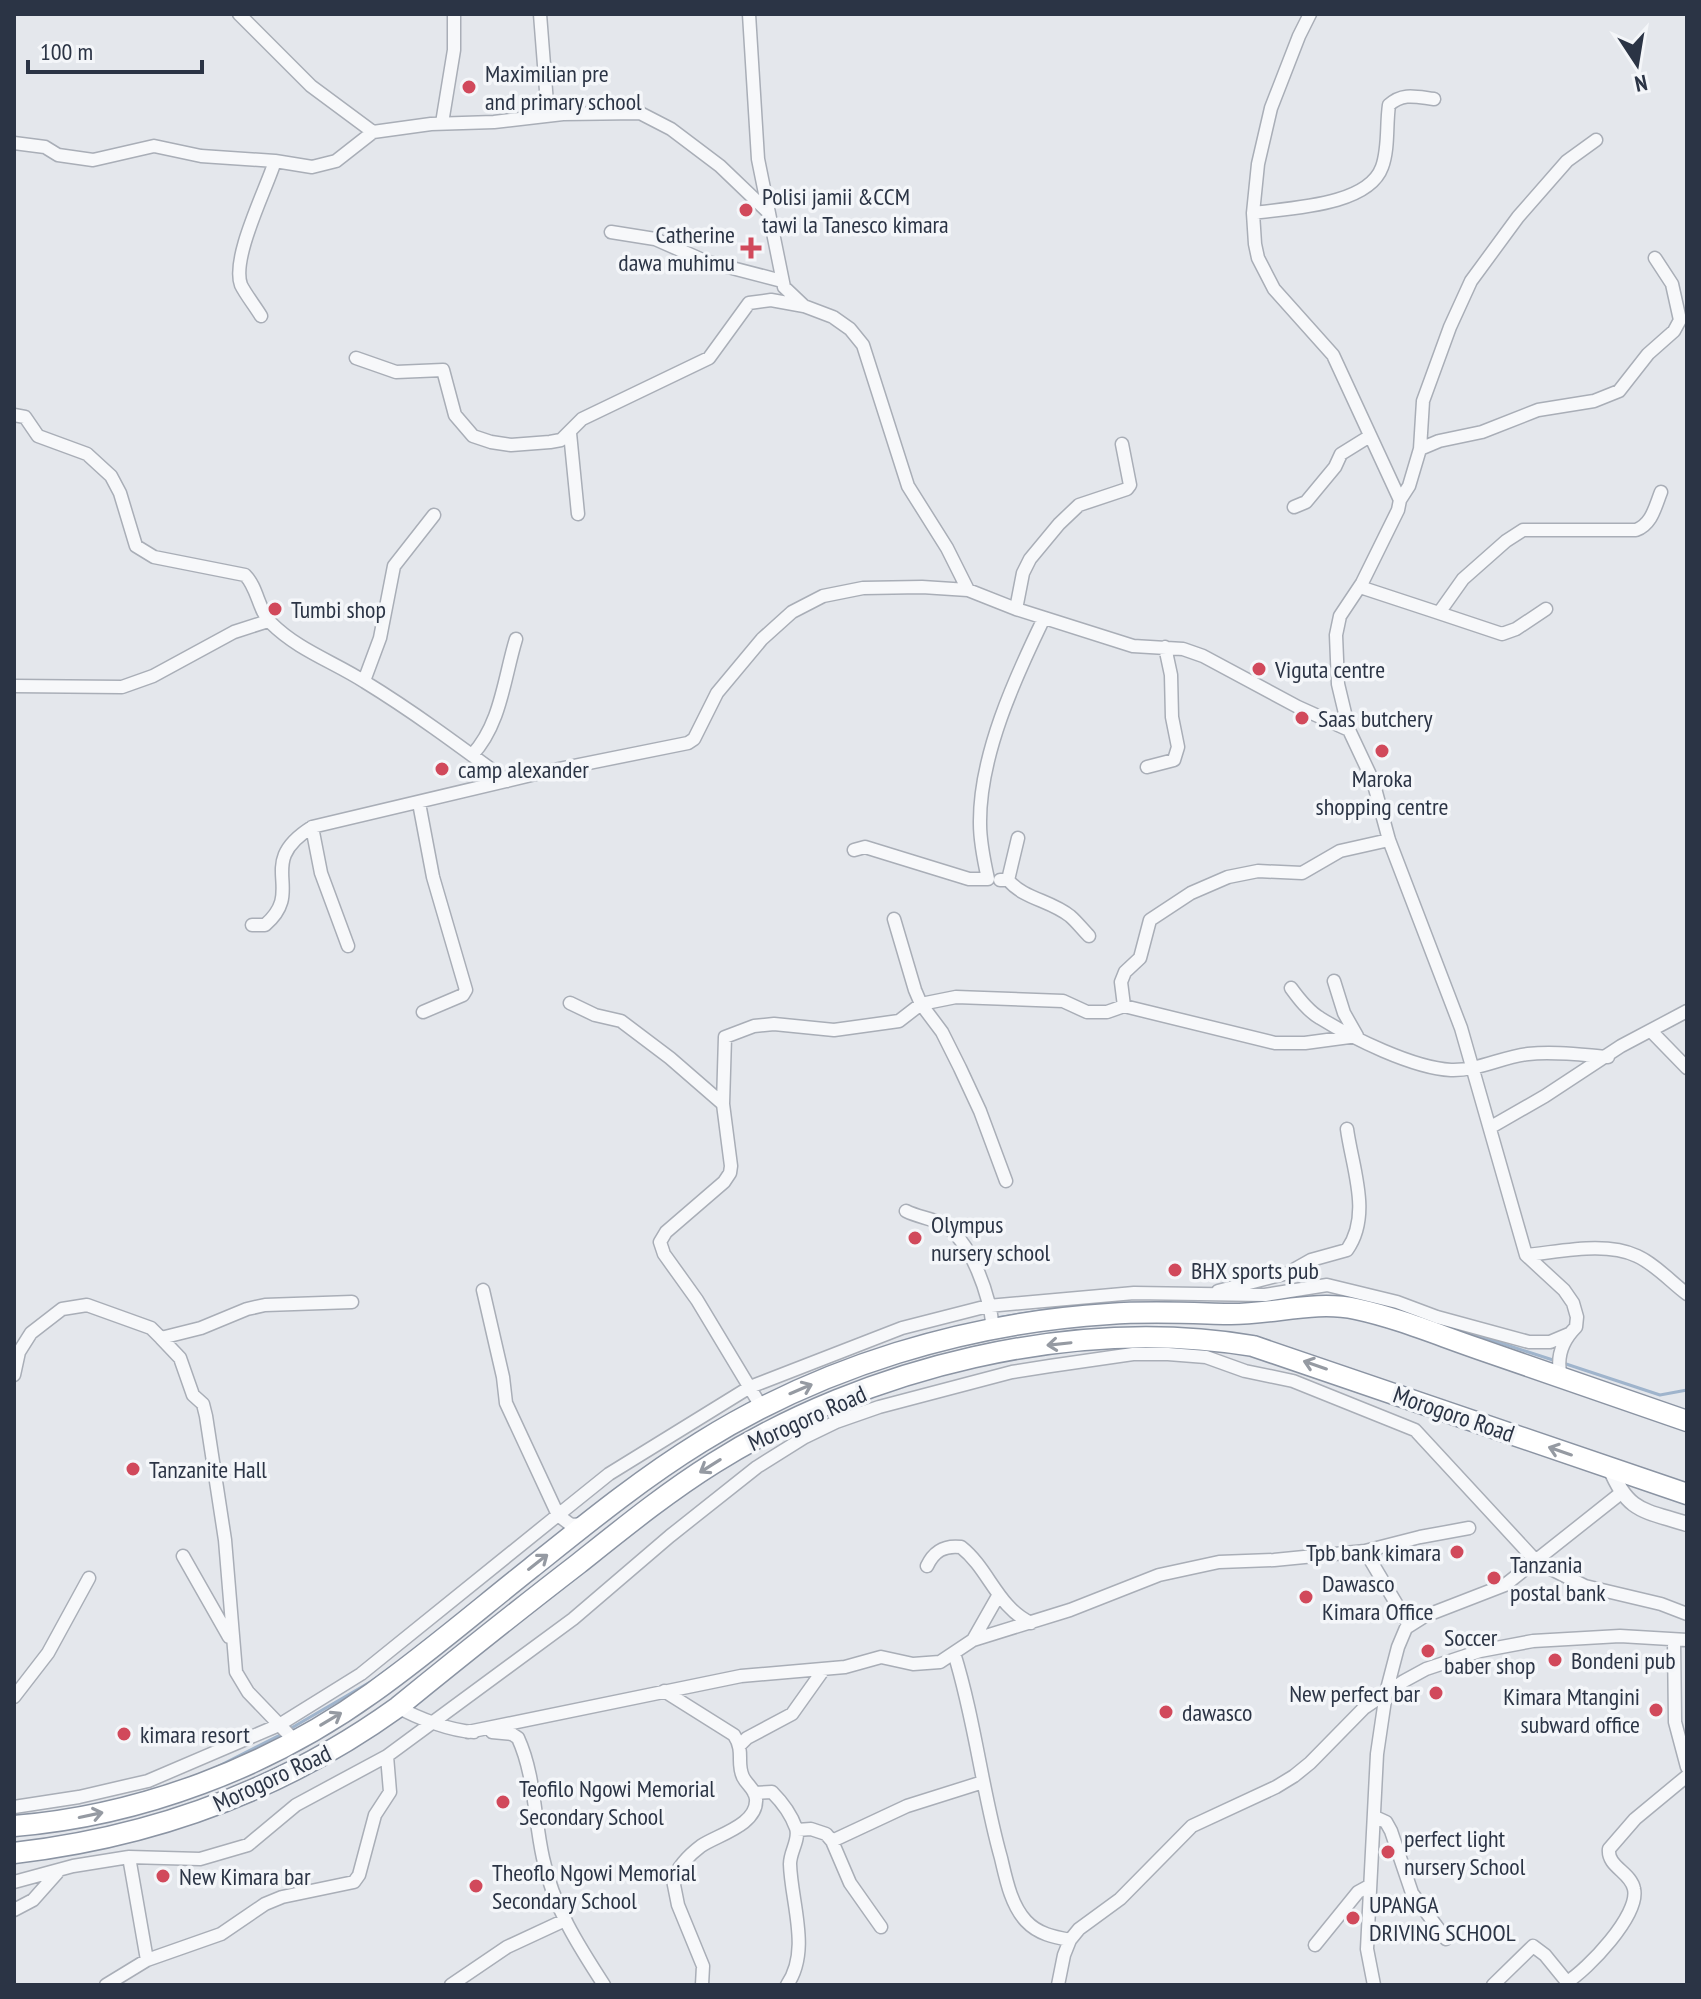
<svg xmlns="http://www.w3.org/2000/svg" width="1701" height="1999" font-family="'PT Sans Narrow',sans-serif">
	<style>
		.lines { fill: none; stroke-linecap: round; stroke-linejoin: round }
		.stream { stroke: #9fb4cc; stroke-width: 3 }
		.minor-casing { stroke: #a9aeb7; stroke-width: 15 }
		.tertiary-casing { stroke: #a9aeb7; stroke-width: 17 }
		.trunk-casing { stroke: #8b94a3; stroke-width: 23 }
		.minor { stroke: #f7f8fa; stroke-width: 12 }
		.tertiary { stroke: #f7f8fa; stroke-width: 14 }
		.trunk { stroke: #fff; stroke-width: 20 }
		.oneway { stroke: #959aa2 }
		.poi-dot { fill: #d1495b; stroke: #f4f6f9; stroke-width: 3 }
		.labels { text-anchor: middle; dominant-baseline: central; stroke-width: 7; stroke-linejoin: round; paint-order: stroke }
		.poi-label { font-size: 24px; fill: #2b3445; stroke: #f4f6f9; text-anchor: start }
		.street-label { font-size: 24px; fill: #2b3445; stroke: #f4f6f9 }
	</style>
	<rect width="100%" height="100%" fill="#e4e7ec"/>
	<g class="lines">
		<path class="stream" d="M1318 1297 1354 1298
			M996 1318 1076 1305 1171 1303
			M1461 1330 1556 1361
			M1563 1363 1660 1395 1687 1390
			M716 1422 755 1400
			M288 1730 372 1681 394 1665
			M217 1767 282 1734"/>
		<g class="minor-casing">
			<path id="minor" d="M239 14 311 86 373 132 431 124 494 122 563 114 640 113 671 129 720 166 768 212
				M540 14 548 116
				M749 14 758 159 784 287 804 306 833 317 850 329 863 345 908 486 947 548 968 590
				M1310 14 1299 36 1271 108 1258 164 1253 213 1255 244 1258 258 1274 289 1333 355 1400 500 1398 510 1362 583 1340 616 1336 635 1338 684 1349 730 1373 781 1389 840 1461 1028 1526 1255 1564 1290 1573 1303 1577 1317 1576 1327C1562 1341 1556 1358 1561 1377
				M442 123 454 50V14
				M14 143 45 147 58 155 93 160 154 146 201 156 275 161 312 167 336 161 373 132
				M1253 213C1289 208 1368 206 1382 167 1389 148 1386 125 1389 105 1403 92 1417 97 1434 99
				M611 232 655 239 705 261 782 281
				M261 316C255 306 246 295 241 285 231 258 266 190 275 161
				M356 358 396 372 443 370 455 415 473 436 491 442 511 445 550 442 561 440 582 419 709 358 749 303 771 300 804 306
				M14 415 25 417 38 436 87 454 111 476 120 493 136 546 154 557 245 575C258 588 258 610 271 623 298 650 334 662 365 682 414 712 461 747 507 781
				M570 433 578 514
				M1420 449 1423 401 1450 327 1471 281 1518 217 1567 161 1596 140
				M1400 500 1409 486 1420 449 1439 441 1482 432 1538 410 1594 401 1619 391 1648 354 1674 331 1680 320 1672 284 1655 258
				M1294 507 1306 502 1335 467 1341 454 1370 436
				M1360 587 1436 612 1441 610 1463 579 1506 541 1523 530H1636C1652 524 1655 507 1661 492
				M1016 609 1023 573 1030 559 1059 524 1079 505 1127 489 1130 485 1122 444
				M1436 612 1502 634 1516 629 1546 609
				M364 681 380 638 394 566 434 515
				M14 686 122 687 153 676 234 632 268 621
				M472 755C501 724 504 678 516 639
				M1147 767 1174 760 1178 747 1172 717 1171 675 1165 647
				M419 803 433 877 466 990 463 995 423 1012
				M312 827 321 873 348 946
				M854 850 865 847 969 879H988C984 861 980 842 980 824 979 756 1015 678 1044 618
				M1000 880H1008L1018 838
				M1008 880C1024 899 1050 900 1070 916 1077 922 1083 930 1089 936
				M894 919 915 990 921 1004 942 1032 960 1068 980 1111 1006 1181
				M252 925H265C307 889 253 864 312 827L544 772 688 743 694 739 717 693 762 639 792 612 823 596 863 588 922 587 968 590 1016 609 1133 646 1183 649 1203 656 1298 707 1349 730
				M1334 981 1344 1013 1357 1036 1305 1043H1275L1124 1006 1121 982 1125 972 1140 958 1150 920 1191 893 1228 877 1258 871 1302 873 1340 851 1389 840
				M1291 988C1299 999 1308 1011 1320 1018 1352 1038 1413 1068 1451 1070 1477 1071 1502 1057 1528 1054 1555 1051 1582 1055 1608 1057
				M570 1003 595 1015 621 1021 670 1058 723 1104
				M1651 1031 1687 1068
				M1491 1127 1545 1096 1621 1046 1687 1011
				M906 1211C918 1217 930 1218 942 1224 972 1240 990 1297 993 1329
				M1526 1255C1560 1252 1605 1241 1637 1256 1655 1264 1671 1282 1687 1294
				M1218 1291 1288 1273 1311 1260 1347 1250C1372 1215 1352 1167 1347 1129
				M161 1338 201 1328 247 1309 265 1305 352 1302
				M14 1375 19 1352 31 1333 62 1309 87 1305 151 1328 161 1338 180 1358 193 1395 203 1404 206 1416 225 1540 236 1672 248 1692 295 1741
				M762 1408 697 1300 664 1254 660 1242 666 1232 724 1182 730 1173 731 1166 723 1104 725 1037 754 1026 774 1024 834 1030 899 1021 921 1004 956 997 1063 1001 1087 1012H1107L1124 1006
				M584 1524 571 1525 558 1515 609 1474 750 1387 902 1328 988 1306 1134 1293 1265 1295 1327 1285 1397 1302 1437 1317 1529 1342H1550L1569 1334
				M1365 1551 1409 1625
				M183 1556 229 1637
				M927 1566C934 1551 944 1545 961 1547 989 1569 997 1607 1031 1623
				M973 1640 998 1596
				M1674 1640 1675 1722 1687 1767
				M954 1653C975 1720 982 1791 1001 1858 1006 1879 1011 1905 1026 1921 1038 1934 1054 1937 1070 1940
				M664 1691 734 1735C745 1752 736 1762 743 1777 747 1785 755 1789 756 1799 758 1825 717 1835 701 1846 689 1855 678 1867 673 1880L678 1905 703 1966 702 1985
				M14 1697 48 1653 89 1578
				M398 1707C417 1718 451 1731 474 1732
				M468 1732 741 1676 845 1667 881 1657 913 1664 940 1662 973 1640 1070 1610 1159 1575 1219 1562 1274 1560 1365 1551 1420 1537 1469 1528
				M492 1732 512 1734 518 1738C535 1775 534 1818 543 1858 553 1906 578 1945 604 1985
				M740 1745 747 1738 792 1714 824 1669
				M754 1793 772 1792C782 1802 791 1814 796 1828 800 1840 790 1851 790 1864 791 1902 811 1951 787 1985
				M14 1807 79 1797 148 1781 279 1725 361 1674 558 1515 506 1403 503 1377 483 1290
				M1375 1817 1386 1822 1391 1831 1412 1893 1446 1939
				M797 1830 811 1829 826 1834 832 1841 850 1883 881 1927
				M832 1841 907 1806 983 1782
				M129 1857 147 1960
				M14 1882 73 1866 129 1857 200 1859 248 1845 296 1805 387 1756 573 1619 670 1536 757 1467 805 1437 836 1422 879 1407 1012 1372 1050 1366 1133 1354H1168L1206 1357 1245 1371 1293 1381 1415 1430 1537 1562 1585 1586 1661 1604 1687 1614
				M14 1910 33 1900 57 1873
				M1315 1945 1358 1892 1369 1886
				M106 1985 147 1960 221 1934 265 1904 282 1897 354 1882 359 1875 375 1815 390 1792 387 1756
				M451 1985 507 1947 563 1921
				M1058 1985 1064 1955 1070 1940 1079 1929 1120 1899 1192 1826 1276 1787 1294 1776 1310 1763 1364 1708 1404 1681 1426 1669 1480 1651 1533 1641 1620 1636 1687 1640
				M1374 1985 1367 1949 1377 1754 1386 1693 1398 1647 1406 1628 1425 1616 1505 1585 1621 1493
				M1493 1985 1533 1946 1545 1955 1567 1982C1587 1970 1640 1915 1634 1889 1631 1872 1607 1867 1609 1849L1635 1819 1687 1776"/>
		</g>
		<g class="tertiary-casing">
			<path id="tertiary" d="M1610 1468C1628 1513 1644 1510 1687 1524"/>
		</g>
		<g class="trunk-casing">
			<path id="trunk" d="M14 1826C140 1816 269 1767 372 1693 427 1654 478 1610 531 1568 586 1524 641 1479 701 1442 823 1366 966 1323 1109 1314 1149 1311 1188 1313 1228 1314 1271 1315 1314 1300 1356 1309 1398 1318 1438 1335 1479 1349 1548 1373 1617 1397 1687 1421
				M14 1853C153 1837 284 1789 398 1707 457 1659 517 1611 578 1564 622 1529 666 1493 714 1463 866 1367 1075 1316 1253 1346L1687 1494"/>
		</g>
		<use href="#minor" class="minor"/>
		<use href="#tertiary" class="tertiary"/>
		<use href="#trunk" class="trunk"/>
	</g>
	<defs><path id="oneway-shaft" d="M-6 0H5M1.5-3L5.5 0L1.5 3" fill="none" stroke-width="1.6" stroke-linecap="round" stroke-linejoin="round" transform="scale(2)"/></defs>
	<g class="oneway">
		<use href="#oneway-shaft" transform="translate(1059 1344) rotate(174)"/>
		<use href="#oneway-shaft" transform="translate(1315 1365) rotate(-161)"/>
		<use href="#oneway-shaft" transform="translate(801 1389) rotate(-23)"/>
		<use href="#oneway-shaft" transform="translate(1560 1451) rotate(-161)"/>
		<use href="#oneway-shaft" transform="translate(710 1466) rotate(148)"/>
		<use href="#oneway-shaft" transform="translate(538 1562) rotate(-38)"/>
		<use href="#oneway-shaft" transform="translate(331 1719) rotate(-31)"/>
		<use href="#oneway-shaft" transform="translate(91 1815) rotate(-12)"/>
	</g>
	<g class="poi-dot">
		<circle cx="469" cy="87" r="8"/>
		<circle cx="746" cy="210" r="8"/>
		<path d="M747 236h8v8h8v8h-8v8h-8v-8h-8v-8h8z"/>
		<circle cx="275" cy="609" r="8"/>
		<circle cx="1259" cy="669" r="8"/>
		<circle cx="1302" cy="718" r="8"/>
		<circle cx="1382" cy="751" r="8"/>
		<circle cx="442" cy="769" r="8"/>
		<circle cx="915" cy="1238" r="8"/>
		<circle cx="1175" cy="1270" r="8"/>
		<circle cx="133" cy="1469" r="8"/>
		<circle cx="1457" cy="1552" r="8"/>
		<circle cx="1494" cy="1578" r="8"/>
		<circle cx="1306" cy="1597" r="8"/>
		<circle cx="1428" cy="1651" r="8"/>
		<circle cx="1555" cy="1660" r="8"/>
		<circle cx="1436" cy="1693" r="8"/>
		<circle cx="1656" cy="1710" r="8"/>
		<circle cx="1166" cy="1712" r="8"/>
		<circle cx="124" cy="1734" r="8"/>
		<circle cx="503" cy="1802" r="8"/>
		<circle cx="1388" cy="1852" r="8"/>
		<circle cx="163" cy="1876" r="8"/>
		<circle cx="476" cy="1886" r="8"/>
		<circle cx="1353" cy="1918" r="8"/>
	</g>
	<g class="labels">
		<g class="poi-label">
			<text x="485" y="73">Maximilian pre<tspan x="485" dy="28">and primary school</tspan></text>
			<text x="762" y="196">Polisi jamii &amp;CCM<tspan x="762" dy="28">tawi la Tanesco kimara</tspan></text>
			<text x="735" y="234" text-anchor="end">Catherine<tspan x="735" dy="28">dawa muhimu</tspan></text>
			<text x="291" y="609">Tumbi shop</text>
			<text x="1275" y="669">Viguta centre</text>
			<text x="1318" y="718">Saas butchery</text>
			<text x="458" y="769">camp alexander</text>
			<text x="1382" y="778" text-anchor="middle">Maroka<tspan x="1382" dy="28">shopping centre</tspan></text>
			<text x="931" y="1224">Olympus<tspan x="931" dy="28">nursery school</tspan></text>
			<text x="1191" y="1270">BHX sports pub</text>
			<text x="149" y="1469">Tanzanite Hall</text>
			<text x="1441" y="1552" text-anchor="end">Tpb bank kimara</text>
			<text x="1510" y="1564">Tanzania<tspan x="1510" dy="28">postal bank</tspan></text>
			<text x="1322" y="1583">Dawasco<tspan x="1322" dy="28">Kimara Office</tspan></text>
			<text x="1444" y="1637">Soccer<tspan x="1444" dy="28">baber shop</tspan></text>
			<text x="1571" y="1660">Bondeni pub</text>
			<text x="1420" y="1693" text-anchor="end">New perfect bar</text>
			<text x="1640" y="1696" text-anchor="end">Kimara Mtangini<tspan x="1640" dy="28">subward office</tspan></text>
			<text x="1182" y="1712">dawasco</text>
			<text x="140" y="1734">kimara resort</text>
			<text x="519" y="1788">Teofilo Ngowi Memorial<tspan x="519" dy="28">Secondary School</tspan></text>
			<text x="1404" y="1838">perfect light<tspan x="1404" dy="28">nursery School</tspan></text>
			<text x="492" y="1872">Theoflo Ngowi Memorial<tspan x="492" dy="28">Secondary School</tspan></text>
			<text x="179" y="1876">New Kimara bar</text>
			<text x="1369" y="1904">UPANGA<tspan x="1369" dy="28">DRIVING SCHOOL</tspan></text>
		</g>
		<g class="street-label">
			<text transform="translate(1454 1414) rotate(19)">Morogoro Road</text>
			<text transform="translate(807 1418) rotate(-24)">Morogoro Road</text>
			<text transform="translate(272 1778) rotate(-25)">Morogoro Road</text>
		</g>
	</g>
	<rect width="1701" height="1999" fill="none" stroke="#2b3445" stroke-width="32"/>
	<g transform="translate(1637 64) rotate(168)" stroke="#f4f6f9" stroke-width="6" paint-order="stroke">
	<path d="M0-6L14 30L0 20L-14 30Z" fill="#2b3445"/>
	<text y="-12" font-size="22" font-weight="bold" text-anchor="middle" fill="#2b3445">N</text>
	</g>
	<path d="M28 60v12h174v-12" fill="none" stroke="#2b3445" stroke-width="4"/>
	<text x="40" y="60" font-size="24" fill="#2b3445" stroke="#f4f6f9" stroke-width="6" paint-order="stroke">100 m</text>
</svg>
